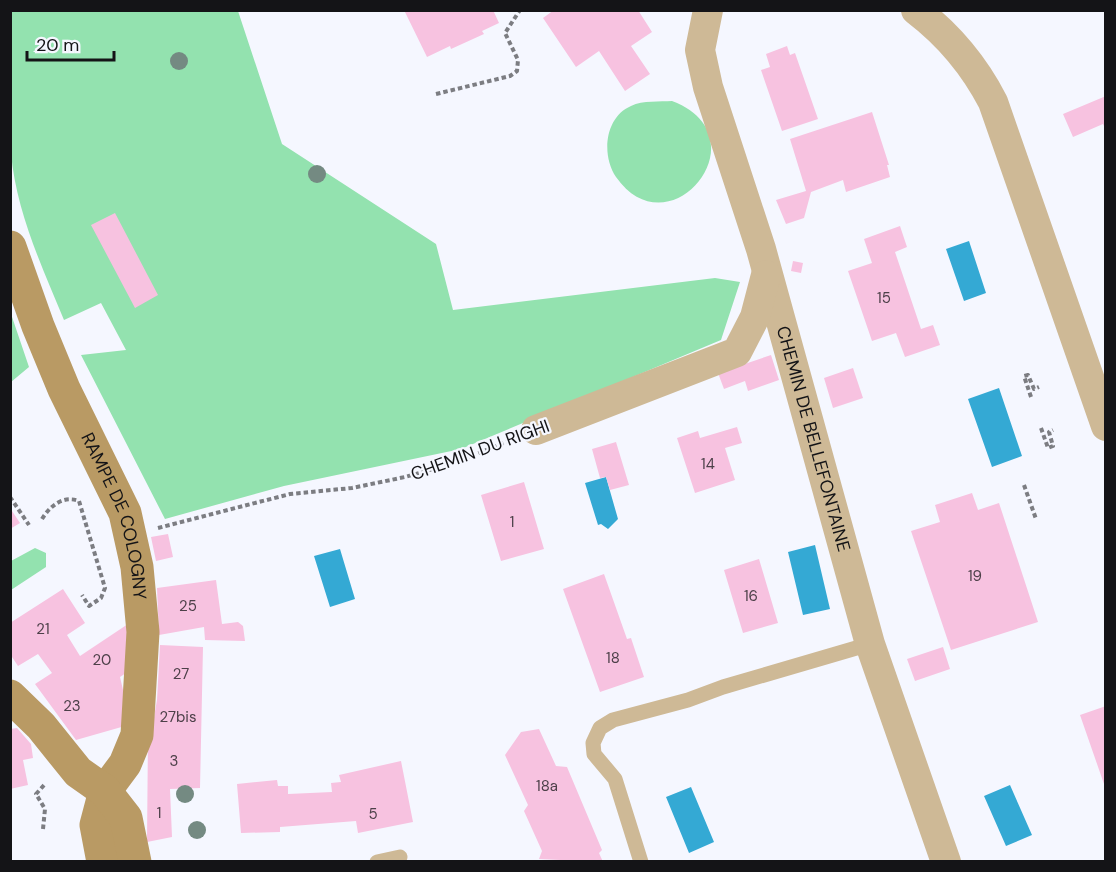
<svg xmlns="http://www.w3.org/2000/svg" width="1116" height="872" font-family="'DM Sans',sans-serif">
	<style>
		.green { fill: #93e2af }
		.water { fill: #34a9d4 }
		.building { fill: #f7c2e0 }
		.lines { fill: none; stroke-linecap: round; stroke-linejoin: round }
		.path { stroke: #7c7d82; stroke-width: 4; stroke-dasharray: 4.5 3; stroke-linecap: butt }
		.lane { stroke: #ceb996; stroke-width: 15 }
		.street { stroke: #ceb996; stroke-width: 30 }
		.secondary { stroke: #b99a64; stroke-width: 33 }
		.tree { fill: #748a82 }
		.labels { text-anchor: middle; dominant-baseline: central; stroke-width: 4.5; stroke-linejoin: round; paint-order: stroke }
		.number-label { font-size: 15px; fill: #4d4049 }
		.street-label { font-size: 18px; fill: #141417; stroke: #f5f7ff }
	</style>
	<rect width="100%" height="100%" fill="#f5f7ff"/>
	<path class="green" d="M10 11H238L282 144 436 244 453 310 715 278 740 282 721 340 461 449 284 486 165 519 81 355 126 350 101 303 64 320C42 267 16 211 11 153 6 107 10 57 10 11Z
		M672 101C765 136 670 254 616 177 601 155 605 117 631 106 643 100 660 102 672 101Z
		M10 311 29 367 11 382H10Z
		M35 548 46 553V567L11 590V561Z"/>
	<path class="water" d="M969 241 986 293 964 301 946 249Z
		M999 388 1022 456 992 467 968 399Z
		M606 477 618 519 608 529 601 524 598 525 585 483Z
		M815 545 830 609 803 615 788 552Z
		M340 549 355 599 330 607 314 556Z
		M1010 785 1032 835 1006 846 984 796Z
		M691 787 714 842 689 853 666 797Z"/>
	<path class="building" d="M404 10H493L499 23 482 31 484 34 451 49 450 46 427 57Z
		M554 10H638L652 32 631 46 650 74 625 91 599 51 576 67 543 18Z
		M787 46 790 55 795 53 818 119 782 131 761 70 770 67 766 54Z
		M1106 96V130L1103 124 1073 137 1063 114Z
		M872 112 889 165H887L890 177 846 192 843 180 811 192 804 218 786 224 776 200 806 191 790 139Z
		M115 213 158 295 135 308 91 225Z
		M900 226 907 247 895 252 921 329 933 325 940 345 905 357 896 333 872 341 848 271 872 263 864 239Z
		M793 261 803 263 801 273 791 271Z
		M771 355 779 380 748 391 745 381 724 389 718 373Z
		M853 368 863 398 833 408 824 378Z
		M737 427 742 443 725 448 735 480 695 493 677 438 698 431 700 438Z
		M616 442 629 485 610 490 606 477 600 478 592 449Z
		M524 482 544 549 501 561 481 495Z
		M972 493 978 510 999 503 1038 622 951 650 911 531 940 522 935 505Z
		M10 508 20 523 10 529Z
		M168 534 173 557 156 561 151 537Z
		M759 559 778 623 743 633 724 570Z
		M604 574 627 639 631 638 644 677 600 692 563 589Z
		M216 580 222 624 238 622 243 626 245 641 205 640 204 627 159 635 157 588Z
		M63 589 85 623 67 635 80 656 128 624 132 669 120 677 127 707 125 726 76 740 35 684 52 673 38 654 18 666 10 654V623Z
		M160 645 203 647 200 788 170 789 172 837 147 842 148 734H151L157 700Z
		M943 647 950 669 915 681 907 659Z
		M1106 706V783L1104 784 1080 715Z
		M17 728 31 744 33 758 23 760 28 785 10 789V729Z
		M539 729 556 766 567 767 602 850 599 853 603 862 539 859 542 851 524 811 528 805 505 755 521 732Z
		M401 761 413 822 358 833 356 821 280 827V832L241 833 237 784 277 780 278 786H288V794L332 792 331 783 341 782 339 775Z"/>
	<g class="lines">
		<path class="path" d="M436 94 510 76 517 71 518 60 505 33 520 10
			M1031 397 1024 376 1028 375 1034 389 1039 387
			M1041 428 1048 448 1053 446 1049 432 1053 430
			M1024 485 1036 519
			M10 497 29 525
			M42 519C50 506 63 495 79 501L105 588 101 598 89 606 82 595
			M158 528 290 494 352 488 405 477 454 463 511 440
			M43 829 45 809 36 794 46 783"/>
		<path class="lane" d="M377 862 400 857
			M641 862 615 779 594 754 593 743 600 728 613 720 688 700 723 687 870 644"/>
		<g class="street">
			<path id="s1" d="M708 10 700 50 708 87 761 249 870 644 946 862"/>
			<path d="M916 10C950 36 974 65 993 102L1106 426"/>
			<path d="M536 430 737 352 755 317 766 275"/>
		</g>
		<g class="secondary">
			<path id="s2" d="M10 247 38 326 64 389 125 513 137 567 143 632 137 735 125 764 105 791 96 825 103 862"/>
			<path d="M10 696 41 726 78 772 105 791 126 818 135 862"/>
		</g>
	</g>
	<g class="tree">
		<circle cx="179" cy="61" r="9"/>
		<circle cx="317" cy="174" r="9"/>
		<circle cx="185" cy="794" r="9"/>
		<circle cx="197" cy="830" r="9"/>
	</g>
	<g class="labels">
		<g class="number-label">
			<text x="884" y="298">15</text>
			<text x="708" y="464">14</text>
			<text x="512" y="522">1</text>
			<text x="975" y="576">19</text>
			<text x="751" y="596">16</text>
			<text x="188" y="606">25</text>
			<text x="43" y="629">21</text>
			<text x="613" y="658">18</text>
			<text x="102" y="660">20</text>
			<text x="181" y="674">27</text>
			<text x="72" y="706">23</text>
			<text x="178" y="717">27bis</text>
			<text x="174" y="761">3</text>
			<text x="547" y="786">18a</text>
			<text x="159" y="813">1</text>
			<text x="373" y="814">5</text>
		</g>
		<g class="street-label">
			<text stroke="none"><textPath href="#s1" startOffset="446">CHEMIN DE BELLEFONTAINE</textPath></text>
			<text transform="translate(480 450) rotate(-20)">CHEMIN DU RIGHI</text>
			<text stroke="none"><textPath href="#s2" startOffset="290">RAMPE DE COLOGNY</textPath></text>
		</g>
	</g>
	<rect width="1116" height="872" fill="none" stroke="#141417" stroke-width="24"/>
	<path d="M27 51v9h87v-9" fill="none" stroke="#141417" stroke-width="3"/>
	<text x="36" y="51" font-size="18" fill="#141417" stroke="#f5f7ff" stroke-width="4.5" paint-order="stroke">20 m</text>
</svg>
